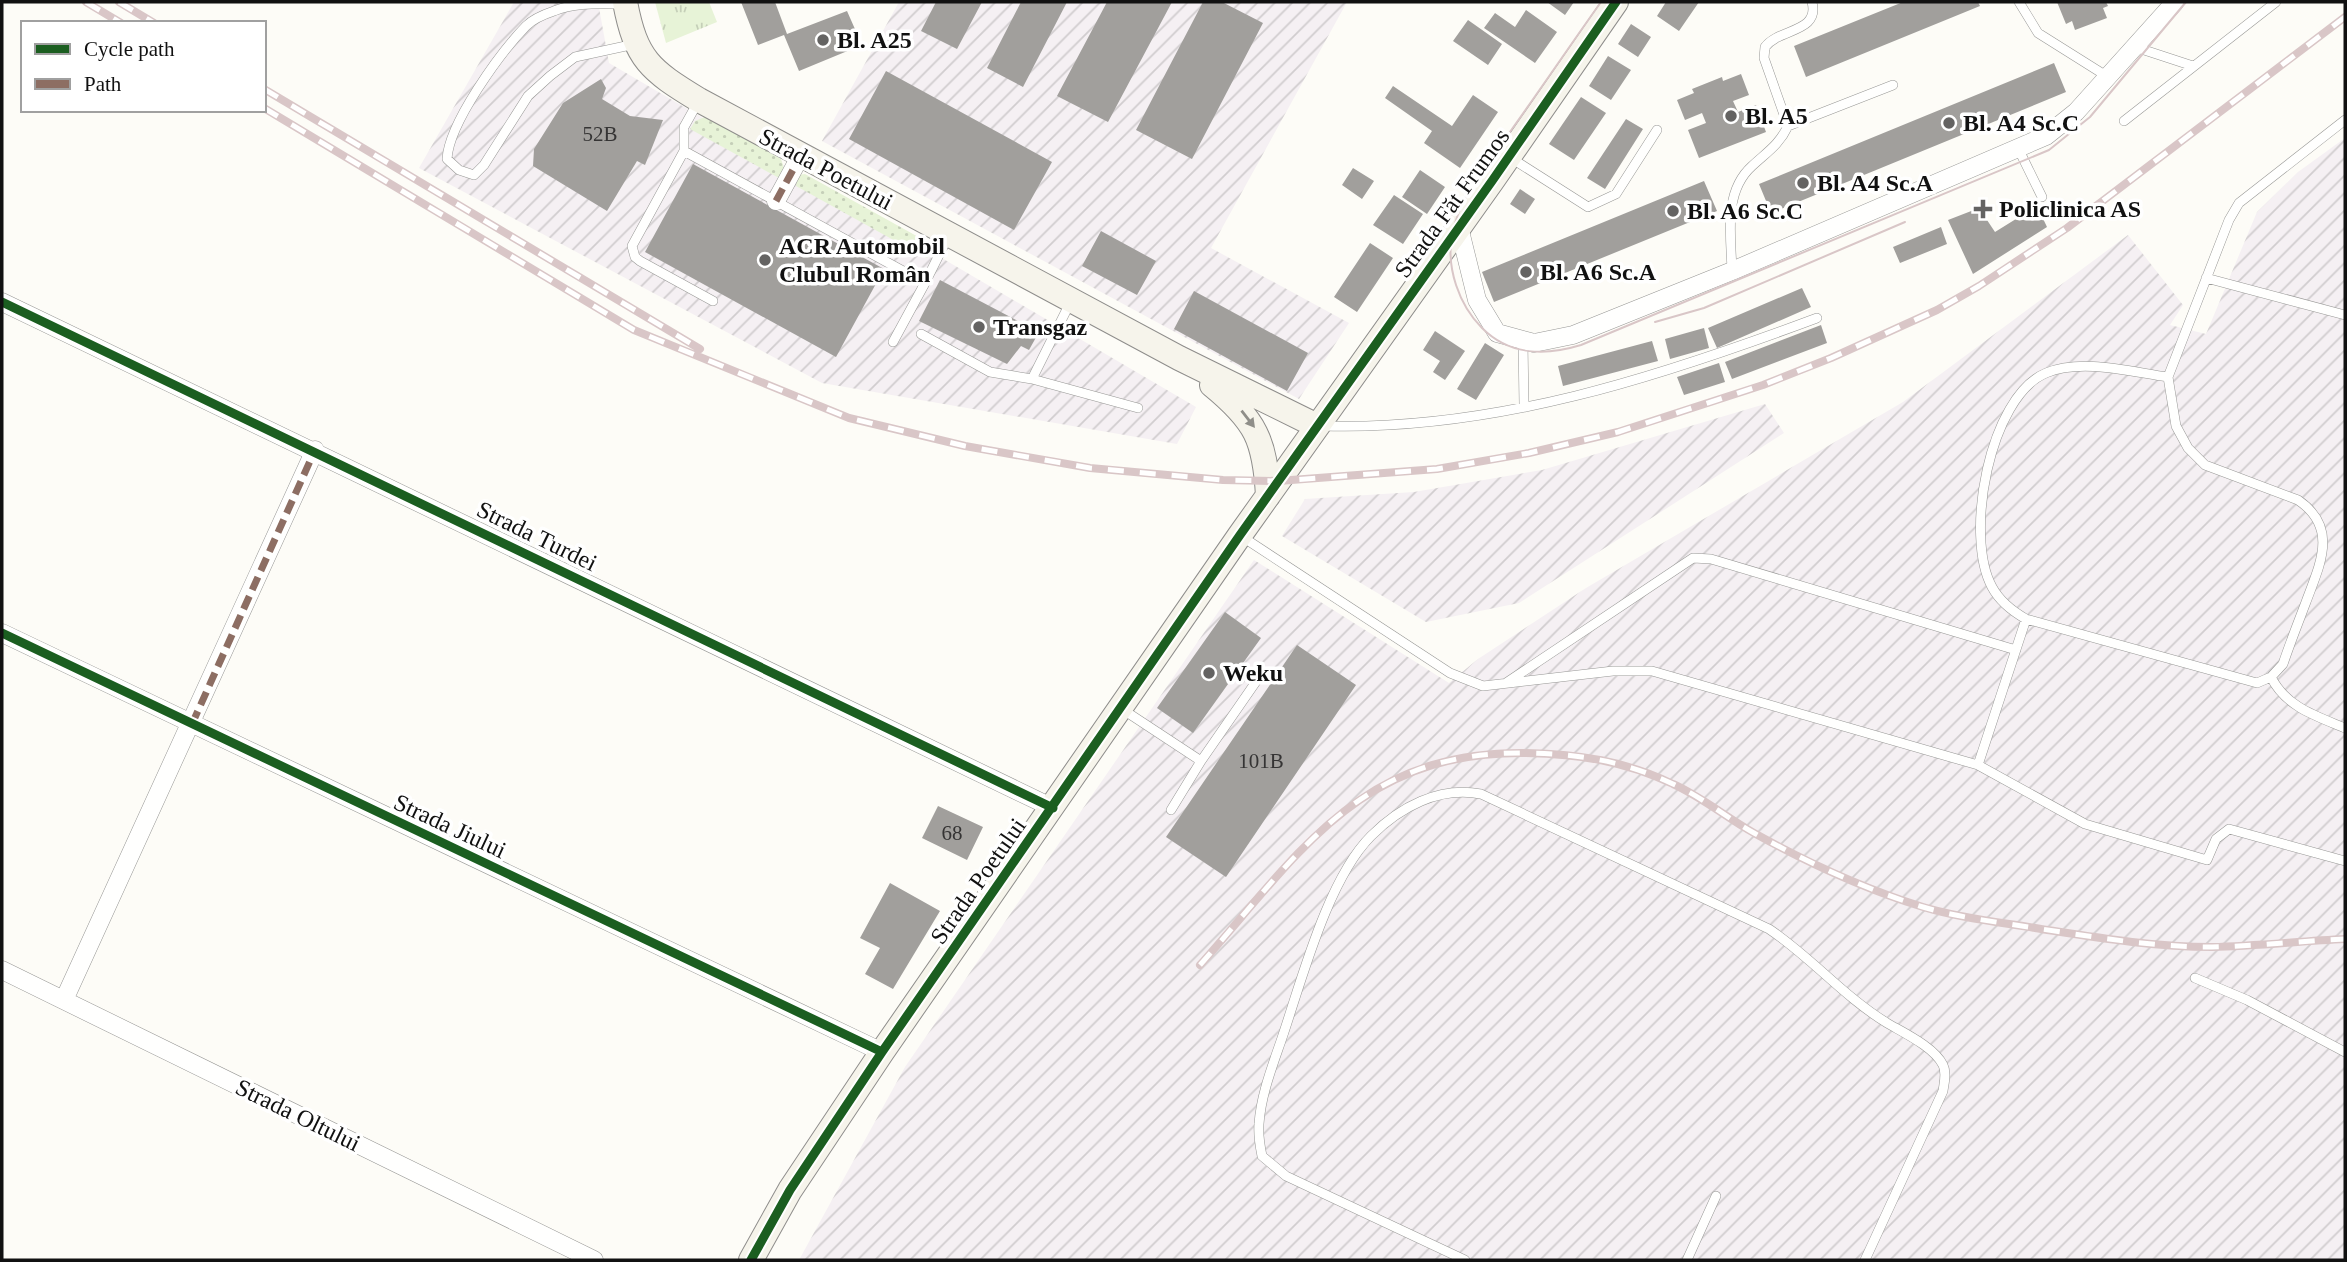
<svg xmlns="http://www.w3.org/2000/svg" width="2347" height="1262" font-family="'Times New Roman',serif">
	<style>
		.industrial { fill: url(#industrial-furrows) }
		.grass { fill: url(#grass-dots) }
		.park { fill: url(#park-tufts) }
		.building { fill: #a19f9c }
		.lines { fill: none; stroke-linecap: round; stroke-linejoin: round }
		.lane-casing { stroke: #979795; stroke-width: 10 }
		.street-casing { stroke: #979795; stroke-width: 19 }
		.secondary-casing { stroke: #8e8d8b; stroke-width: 26 }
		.lane { stroke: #fffffe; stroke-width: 9 }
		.street { stroke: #fffffe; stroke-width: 18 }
		.secondary { stroke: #f6f4eb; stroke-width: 24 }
		.tram { stroke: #d9c6c7; stroke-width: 2 }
		.rail-casing { stroke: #d9c6c7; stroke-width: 8 }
		.rail { stroke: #fff; stroke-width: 5; stroke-dasharray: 16; stroke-linecap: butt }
		.quiet { stroke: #8d6e63; stroke-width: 7; stroke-dasharray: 14 7; stroke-linecap: butt }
		.cycleway-casing { stroke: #fff; stroke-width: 13 }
		.cycleway { stroke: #1b5e20; stroke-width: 9 }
		.oneway { fill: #8f8e89 }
		.poi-dot { fill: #646362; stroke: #fff; stroke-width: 2.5 }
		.labels { text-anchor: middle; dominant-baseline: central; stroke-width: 7; stroke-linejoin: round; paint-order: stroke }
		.number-label { font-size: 21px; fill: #353434 }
		.poi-label { font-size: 24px; font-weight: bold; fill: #111; stroke: #fff; text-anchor: start }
		.street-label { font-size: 24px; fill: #111; stroke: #fff }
	</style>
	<defs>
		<pattern id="industrial-furrows" width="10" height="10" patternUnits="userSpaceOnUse" patternTransform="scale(1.75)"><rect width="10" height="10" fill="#f5f0f3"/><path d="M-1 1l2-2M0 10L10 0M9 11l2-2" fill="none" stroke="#d1cdcf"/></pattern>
		<pattern id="grass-dots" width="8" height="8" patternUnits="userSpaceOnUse" patternTransform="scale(1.75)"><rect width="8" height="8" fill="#e7f3d7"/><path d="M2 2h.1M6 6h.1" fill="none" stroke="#c5cfb8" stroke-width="1.8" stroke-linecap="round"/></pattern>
		<pattern id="park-tufts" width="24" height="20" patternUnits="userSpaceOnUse" patternTransform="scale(1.75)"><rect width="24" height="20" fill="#e7f3d7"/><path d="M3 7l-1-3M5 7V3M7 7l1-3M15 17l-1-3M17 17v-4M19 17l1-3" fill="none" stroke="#c5cfb8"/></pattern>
	</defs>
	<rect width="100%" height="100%" fill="#fdfcf7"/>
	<path class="industrial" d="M514 2H598L609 63 1196 407 1177 444 822 383 419 168Z
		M899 2H1347L1211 248 1349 323 1299 399 822 141Z
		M2345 138V1260H799L905 1067 1254 560 1449 683 1478 659 1586 588 1903 402 2128 235 2183 305 2170 325 2206 334 2257 212 2298 172Z
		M1765 404 1784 433 1519 603 1426 622 1282 536 1305 499 1414 492 1542 470Z"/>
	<path class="grass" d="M707 116 781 159 784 168 779 178 690 129 695 121Z
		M805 174 931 244 934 250 932 255 926 258 796 186 798 175Z"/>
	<path class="park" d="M655 2H709L717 22 666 43Z"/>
	<path class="building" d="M741 2H775L787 34 847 11 862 45 799 71 784 35 758 45Z
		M936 2H982L957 49 921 31Z
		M1021 2H1067L1023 87 987 68Z
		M1107 2H1172L1108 122 1057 96Z
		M1203 2H1222L1263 23 1192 159 1136 130Z
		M1547 2H1574L1565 15Z
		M1666 2H1699L1679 31 1657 16Z
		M1903 2H1978L1980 6 1806 77 1794 46Z
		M2057 2H2106L2108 6 2103 8 2107 18 2075 30 2072 21 2066 24Z
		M1526 10 1557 32 1535 63 1484 28 1495 13 1515 27Z
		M1468 20 1502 44 1488 65 1453 41Z
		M1631 24 1651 37 1638 57 1618 44Z
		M1608 56 1631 70 1611 100 1589 86Z
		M2054 63 2066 92 1771 213 1759 184Z
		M886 71 1052 162 1014 230 849 139Z
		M1741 74 1749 95 1733 101 1738 112 1756 105 1766 132 1699 158 1688 130 1706 123 1702 113 1685 120 1677 100 1694 93 1692 89 1722 77 1723 81Z
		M601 79 606 88 602 99 630 116 663 120 645 165 637 161 607 211 533 166 534 149 563 103Z
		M1393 86 1452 126 1473 95 1498 112 1460 168 1424 143 1432 131 1385 98Z
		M1581 97 1606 113 1574 160 1549 144Z
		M1626 119 1643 129 1605 189 1587 178Z
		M693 164 884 269 836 357 645 252Z
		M1353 168 1374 181 1362 199 1342 185Z
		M1420 170 1445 187 1427 214 1402 197Z
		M1704 181 1717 211 1494 302 1482 272Z
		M1520 189 1535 199 1525 214 1510 204Z
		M1394 195 1423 214 1403 244 1373 225Z
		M2037 206 2047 227 1973 274 1948 220 1979 208 1995 232Z
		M1941 227 1947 244 1900 263 1893 247Z
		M1101 231 1156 261 1137 295 1082 266Z
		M1370 243 1393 258 1357 312 1334 297Z
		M940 280 1039 332 1029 350 1021 346 1007 364 919 321Z
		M1802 288 1811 307 1717 348 1708 328Z
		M1194 291 1308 353 1287 391 1174 329Z
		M1821 325 1827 343 1732 379 1725 362Z
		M1704 328 1709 348 1670 359 1665 339Z
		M1435 331 1465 351 1445 380 1433 372 1440 361 1423 350Z
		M1652 341 1658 361 1563 386 1558 366Z
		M1485 343 1504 355 1476 400 1457 389Z
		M1719 363 1725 382 1684 395 1677 377Z
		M1225 612 1261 638 1193 733 1157 708Z
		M1297 645 1356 685 1226 877 1166 837Z
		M938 806 983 827 967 860 922 838Z
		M890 883 940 911 893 989 865 974 880 948 860 938Z"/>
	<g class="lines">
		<g class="lane-casing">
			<path id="lane" d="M2019 2 2038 33 2108 77
				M623 4C600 4 575 2 554 11 545 14 532 20 526 26 500 53 449 123 447 159L459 170 474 175 484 165 528 96 550 76 575 57 635 44
				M2135 47 2193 66
				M698 102 684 127V151L632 246 635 257 640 261 713 301
				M2124 121 2276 2
				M1788 126 1893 85
				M2018 148 2042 197
				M684 151 925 283 893 342
				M1511 158 1588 207 1616 194 1657 130
				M1732 271C1731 236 1723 192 1752 166 1767 152 1779 145 1788 126L1764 58 1765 47C1779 28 1820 33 1812 2
				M2206 278 2345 315
				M925 283 949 235
				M921 334 990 372 1032 379 1070 303
				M1523 342 1524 405
				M2168 377C2131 372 2082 358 2046 373 1989 397 1964 536 1992 587 2000 602 2012 611 2026 619L2257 683 2271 677 2283 664C2290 643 2298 623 2306 602 2320 564 2339 528 2298 500L2205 465 2188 448 2176 426 2168 377 2229 220 2239 203 2345 120
				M1032 379 1138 408
				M1323 426C1494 431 1659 377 1817 318
				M1241 536 1450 673 1483 686 1613 671H1652L1978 765 2085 824 2207 860 2216 839 2229 829 2345 861
				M2271 677C2286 707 2316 716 2345 728
				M1506 683 1693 558 1711 559 2016 650
				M1122 709 1201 761 1262 673
				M1978 765 2026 619
				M1171 810 1201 761
				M2195 978 2247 1000 2345 1052
				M1465 1260 1286 1176 1262 1156C1260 1146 1258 1135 1259 1124 1261 1093 1274 1062 1284 1032 1303 975 1329 878 1371 836 1400 807 1439 786 1481 794L1769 929C1811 957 1843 996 1887 1023 1904 1033 1934 1047 1943 1065 1947 1073 1944 1083 1943 1091L1865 1260
				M1687 1260 1716 1196"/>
		</g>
		<g class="street-casing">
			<path id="street" d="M776 201 801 155
				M1459 227 1477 300 1497 333 1534 343 1573 335 1732 271 2046 136 2076 112 2175 2
				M2 302 1053 808
				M2 633 882 1052
				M2 970 594 1260
				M64 1000 315 450"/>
		</g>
		<g class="secondary-casing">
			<path id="secondary" d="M625 2C636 60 650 70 699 100L1179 358 1317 426
				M1212 385C1256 421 1265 440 1268 496
				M751 1260 790 1190 882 1052 1240 535 1492 181 1616 2"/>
		</g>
		<use href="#lane" class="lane"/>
		<use href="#street" class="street"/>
		<use href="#secondary" class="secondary"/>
		<path class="tram" d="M1601 2C1571 44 1542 87 1512 129 1490 161 1459 196 1452 235 1446 268 1459 305 1482 328 1510 356 1545 356 1581 345L2049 150 2090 117 2186 2
			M1655 322 1704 308 1905 222"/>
		<g class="rail-casing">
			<path id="rail" d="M86 2 121 23
				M119 2 154 23
				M264 89 700 349
				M264 108 634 330 849 418 965 446 1090 468 1223 480 1278 481 1437 469 1529 453 1618 432 1763 385 1831 358 1937 310 1979 286 2067 228 2345 17
				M1200 965C1300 853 1359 751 1526 753 1579 754 1625 761 1673 784 1702 797 1727 818 1754 833 1808 863 1865 889 1923 907 1960 918 1998 922 2035 928 2094 937 2152 947 2212 947 2256 946 2301 941 2345 939"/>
		</g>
		<use href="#rail" class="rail"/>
		<path class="quiet" d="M776 201 801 155
			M192 724 315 450"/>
		<g class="cycleway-casing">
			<path id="cycleway" d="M2 302 1053 808
				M2 633 882 1052
				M751 1260 790 1190 882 1052 1240 535 1492 181 1616 2"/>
		</g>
		<use href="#cycleway" class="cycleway"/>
	</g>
	<defs><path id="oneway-solid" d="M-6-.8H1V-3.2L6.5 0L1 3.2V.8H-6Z" transform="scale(1.75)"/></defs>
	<use class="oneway" href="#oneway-solid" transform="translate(1248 419) rotate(52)"/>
	<g class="poi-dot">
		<circle cx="823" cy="40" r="7"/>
		<circle cx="1731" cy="116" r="7"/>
		<circle cx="1949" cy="123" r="7"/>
		<circle cx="1803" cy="183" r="7"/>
		<path d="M1979.5 198.5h7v7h7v7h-7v7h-7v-7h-7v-7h7z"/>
		<circle cx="1673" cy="211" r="7"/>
		<circle cx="765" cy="260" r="7"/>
		<circle cx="1526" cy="272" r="7"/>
		<circle cx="979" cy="327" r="7"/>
		<circle cx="1209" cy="673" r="7"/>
	</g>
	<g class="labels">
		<g class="number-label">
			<text x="600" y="134">52B</text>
			<text x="1261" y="761">101B</text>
			<text x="952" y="833">68</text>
		</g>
		<g class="poi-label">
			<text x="837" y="40">Bl. A25</text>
			<text x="1745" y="116">Bl. A5</text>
			<text x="1963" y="123">Bl. A4 Sc.C</text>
			<text x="1817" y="183">Bl. A4 Sc.A</text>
			<text x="1999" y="209">Policlinica AS</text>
			<text x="1687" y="211">Bl. A6 Sc.C</text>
			<text x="779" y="246">ACR Automobil<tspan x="779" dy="28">Clubul Român</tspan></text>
			<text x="1540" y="272">Bl. A6 Sc.A</text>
			<text x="993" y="327">Transgaz</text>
			<text x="1223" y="673">Weku</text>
		</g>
		<g class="street-label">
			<text transform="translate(826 169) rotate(28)">Strada Poetului</text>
			<text transform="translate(1452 203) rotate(-54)">Strada Făt Frumos</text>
			<text transform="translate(537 536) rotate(26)">Strada Turdei</text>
			<text transform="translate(450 826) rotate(25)">Strada Jiului</text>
			<text transform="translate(978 881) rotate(-55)">Strada Poetului</text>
			<text transform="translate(298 1115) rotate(26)">Strada Oltului</text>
		</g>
	</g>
	<rect width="2347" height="1262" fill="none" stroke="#111111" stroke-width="7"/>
	<rect x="21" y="21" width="245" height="91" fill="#ffffff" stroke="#a0a0a0" stroke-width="2"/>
	<rect x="35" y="44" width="35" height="10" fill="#1b5e20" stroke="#a0a0a0" stroke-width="2"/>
	<text x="84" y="56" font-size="21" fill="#111111">Cycle path</text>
	<rect x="35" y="79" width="35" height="10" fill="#8d6e63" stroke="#a0a0a0" stroke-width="2"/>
	<text x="84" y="91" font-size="21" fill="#111111">Path</text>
</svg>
